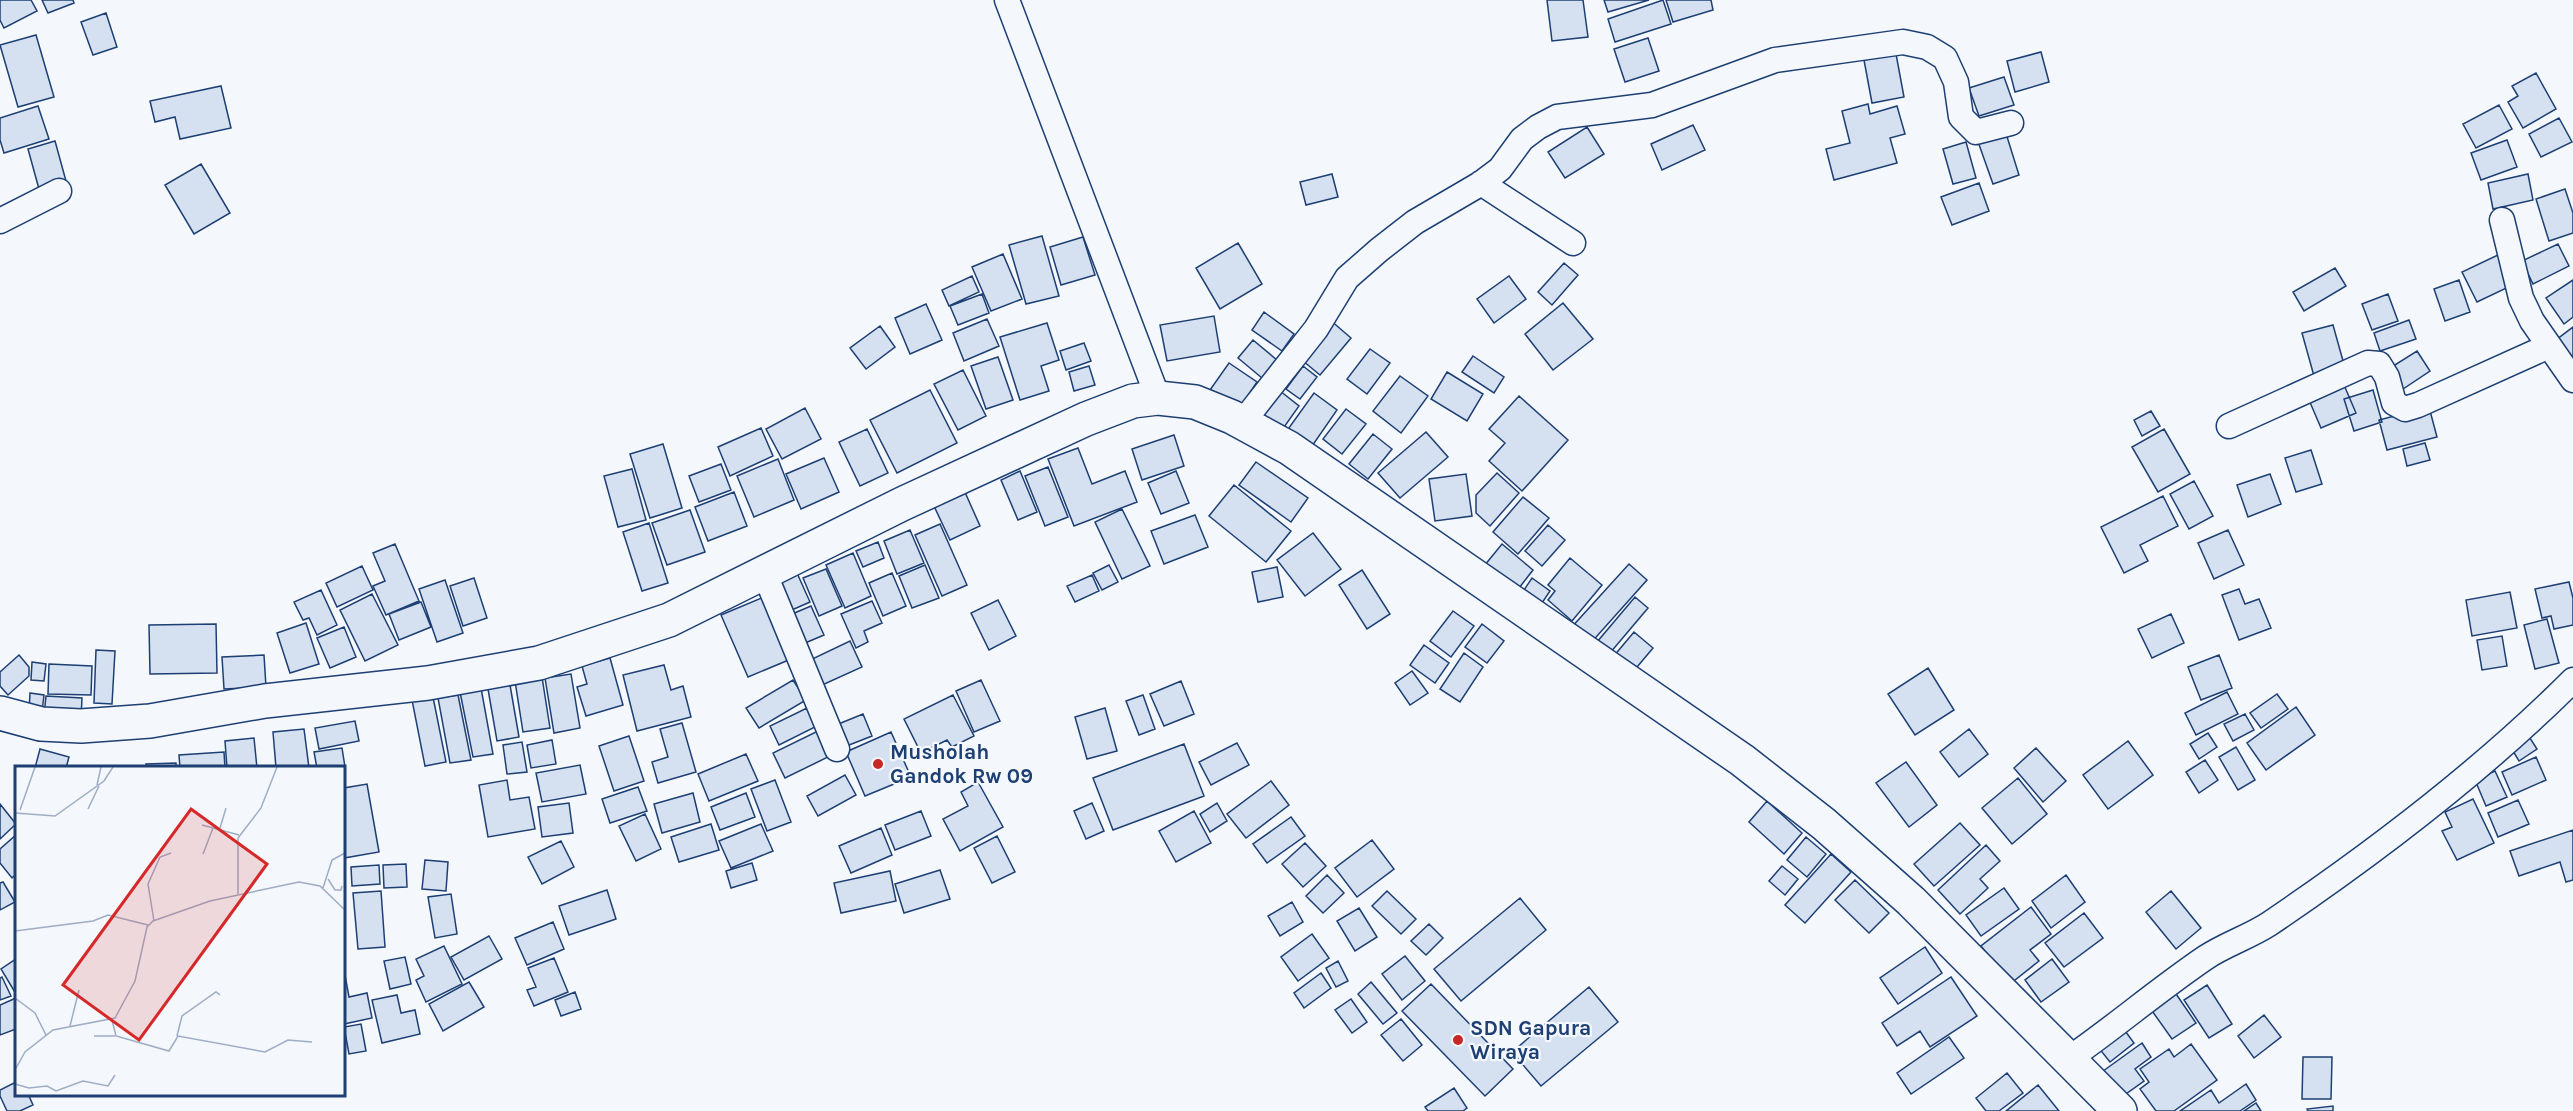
<svg xmlns="http://www.w3.org/2000/svg" width="2573" height="1111" font-family="Karla,sans-serif">
	<style>
		.building { fill: #d5e0f0; stroke: #1d3f73; stroke-width: 1.5 }
		.lines { fill: none; stroke-linecap: round; stroke-linejoin: round }
		.minor-casing { stroke: #1d3f73; stroke-width: 27 }
		.secondary-casing { stroke: #1d3f73; stroke-width: 36 }
		.minor { stroke: #f4f7fb; stroke-width: 24 }
		.secondary { stroke: #f4f7fb; stroke-width: 33 }
		.poi-dot { fill: #c62828; stroke: #f4f7fb; stroke-width: 2 }
		.labels { text-anchor: middle; dominant-baseline: central; stroke-width: 4.5; stroke-linejoin: round; paint-order: stroke }
		.poi-label { font-size: 21px; font-weight: bold; fill: #1d3f73; stroke: #f4f7fb; text-anchor: start }
		.inset-road { fill: none; stroke: #9eadc5; stroke-width: 1.5 }
		.view { fill: #d62828; fill-opacity: 0.15; stroke: #d62828; stroke-width: 3 }
		.inset-edge { fill: none; stroke: #1d3f73; stroke-width: 3 }
	</style>
	<rect width="100%" height="100%" fill="#f4f7fb"/>
	<path class="building" d="M0 0H31L37 11 4 28 0 20Z
		M42 0H73L74 3 48 13Z
		M1547 0H1583L1588 37 1552 41Z
		M1604 0H1649L1608 12Z
		M1663 0 1671 24 1615 42 1608 19Z
		M1666 0H1711L1713 10 1673 22Z
		M106 13 117 47 93 55 81 22Z
		M36 35 54 97 18 107 0 45Z
		M1648 38 1659 71 1625 82 1614 49Z
		M2041 52 2049 82 2015 92 2007 61Z
		M1896 54 1904 97 1872 103 1864 60Z
		M2536 73 2556 109 2523 128 2508 102 2518 96 2512 86Z
		M2004 77 2014 105 1979 116 1969 88Z
		M221 86 231 128 180 139 175 117 155 122 150 101Z
		M1868 104 1870 114 1897 106 1905 134 1890 138 1897 163 1834 180 1826 149 1850 143 1842 111Z
		M2499 105 2512 129 2476 148 2463 124Z
		M38 106 49 139 4 153 0 140V118Z
		M2559 118 2572 142 2541 157 2529 134Z
		M1693 125 1705 150 1662 170 1651 144Z
		M1587 127 1604 154 1565 178 1548 152Z
		M2004 127 2019 175 1993 184 1976 136Z
		M2507 140 2517 167 2481 180 2471 153Z
		M55 141 66 181 39 189 28 149Z
		M1966 142 1976 178 1953 184 1943 149Z
		M201 164 230 213 194 234 165 185Z
		M1332 174 1338 197 1306 205 1300 182Z
		M2528 174 2533 200 2493 209 2488 183Z
		M1979 183 1989 211 1952 225 1941 197Z
		M2565 189 2573 213V233L2549 241 2536 199Z
		M1042 236 1059 296 1026 304 1009 245Z
		M1083 237 1095 275 1061 285 1050 247Z
		M1238 243 1262 284 1220 309 1196 268Z
		M2558 244 2569 266 2533 284 2522 261Z
		M1003 254 1022 299 991 311 972 267Z
		M2500 254 2515 284 2477 302 2462 272Z
		M1564 263 1578 275 1552 305 1538 292Z
		M2335 268 2346 286 2304 311 2293 292Z
		M972 276 979 292 949 306 942 290Z
		M1509 276 1526 299 1494 323 1477 299Z
		M2459 280 2470 312 2445 321 2434 289Z
		M2573 280V317L2564 324 2546 298Z
		M982 294 989 313 958 325 950 306Z
		M2388 294 2398 321 2372 330 2362 304Z
		M1563 303 1593 339 1553 370 1525 334Z
		M926 304 942 340 910 354 895 318Z
		M1264 312 1294 334 1282 351 1252 330Z
		M1214 316 1220 352 1167 361 1160 325Z
		M987 319 999 346 964 361 953 333Z
		M1329 319 1351 338 1320 375 1297 356Z
		M2409 320 2416 339 2380 351 2374 333Z
		M1047 323 1059 360 1041 366 1049 391 1020 400 1000 337Z
		M2333 325 2345 368 2314 376 2302 333Z
		M880 326 895 347 866 369 850 348Z
		M2573 327V361L2556 340Z
		M1253 340 1283 365 1268 383 1238 358Z
		M1084 343 1091 361 1066 370 1060 351Z
		M1370 349 1390 363 1367 394 1347 379Z
		M2417 351 2430 371 2403 389 2390 368Z
		M1473 356 1504 377 1494 393 1462 372Z
		M998 357 1013 400 986 409 971 366Z
		M1229 363 1257 382 1239 409 1210 390Z
		M1089 366 1095 385 1074 391 1069 372Z
		M1303 366 1317 377 1300 399 1286 389Z
		M963 370 986 416 958 430 934 384Z
		M1447 372 1483 394 1467 421 1431 399Z
		M1400 376 1428 396 1401 433 1373 411Z
		M2344 385 2356 413 2321 428 2309 400Z
		M1275 387 1299 406 1282 430 1257 411Z
		M930 390 957 443 897 473 870 420Z
		M2373 390 2382 422 2354 431 2344 399Z
		M1314 393 1337 410 1310 449 1286 432Z
		M1519 396 1568 440 1522 491 1489 461 1505 443 1489 429Z
		M2429 407 2437 437 2387 450 2379 420Z
		M805 408 821 439 782 459 766 429Z
		M1346 409 1366 424 1342 454 1323 439Z
		M2151 411 2160 426 2142 436 2134 420Z
		M761 428 773 456 730 476 718 447Z
		M867 429 888 473 860 486 839 442Z
		M2164 429 2190 474 2158 492 2132 447Z
		M1426 432 1448 457 1400 498 1378 473Z
		M1373 434 1392 449 1368 479 1349 464Z
		M1174 435 1184 466 1142 480 1132 449Z
		M2425 443 2430 460 2407 466 2403 449Z
		M663 444 682 508 650 518 630 454Z
		M1078 448 1092 484 1125 471 1137 502 1074 526 1048 459Z
		M2311 450 2322 484 2296 492 2285 458Z
		M824 458 839 492 801 509 786 474Z
		M778 459 794 500 754 517 737 476Z
		M1256 462 1308 498 1291 522 1239 485Z
		M721 464 731 490 699 502 689 476Z
		M1048 467 1068 517 1045 526 1025 476Z
		M632 469 646 520 618 527 604 476Z
		M1020 471 1037 512 1018 520 1001 480Z
		M1176 471 1189 503 1161 514 1148 483Z
		M1497 473 1519 493 1490 526 1476 513V495Z
		M1466 474 1472 516 1435 521 1429 479Z
		M2270 474 2281 504 2248 517 2237 485Z
		M2194 481 2213 516 2189 529 2170 494Z
		M1234 485 1291 531 1266 562 1209 516Z
		M964 490 980 526 950 540 933 504Z
		M734 492 747 526 708 541 695 507Z
		M2163 496 2178 526 2140 545 2148 561 2124 573 2101 527Z
		M1523 497 1549 518 1518 554 1493 532Z
		M1122 509 1150 566 1122 579 1095 522Z
		M690 510 705 552 667 565 652 523Z
		M1195 515 1208 547 1164 564 1151 531Z
		M649 523 668 583 642 591 623 532Z
		M940 524 967 585 942 596 915 535Z
		M1548 525 1565 540 1542 566 1525 551Z
		M910 530 924 563 897 574 884 541Z
		M2228 530 2244 565 2214 579 2198 543Z
		M1313 533 1341 569 1305 596 1277 560Z
		M878 542 884 558 863 567 856 551Z
		M395 544 419 601 386 615 373 586 385 581 373 553Z
		M1502 544 1533 570 1512 597 1480 571Z
		M853 553 871 596 845 608 826 565Z
		M1570 558 1602 585 1572 621 1548 600 1555 591 1548 585Z
		M1629 564 1647 580 1589 645 1570 629Z
		M925 565 939 598 912 608 899 576Z
		M1109 565 1118 582 1102 590 1093 573Z
		M362 566 373 590 337 607 326 583Z
		M1277 567 1283 597 1258 602 1252 572Z
		M826 569 842 606 819 616 803 578Z
		M1362 570 1390 614 1367 629 1339 585Z
		M797 573 810 602 785 613 773 584Z
		M892 573 906 606 883 616 869 583Z
		M1092 575 1099 591 1075 602 1067 586Z
		M474 578 487 618 463 626 450 586Z
		M1532 578 1550 591 1536 612 1518 599Z
		M445 580 463 633 437 642 419 589Z
		M2569 582 2573 598V625L2554 629 2551 616 2542 618 2535 589Z
		M2239 589 2245 604 2259 599 2271 628 2239 640 2222 595Z
		M321 590 337 625 317 635 309 618 303 620 294 602Z
		M2510 592 2517 628 2472 636 2466 600Z
		M372 594 398 645 365 661 340 610Z
		M764 597 791 659 748 677 721 615Z
		M1635 597 1648 608 1610 653 1597 642Z
		M998 600 1016 636 989 650 971 613Z
		M872 601 882 623 864 631 868 642 856 648 841 614Z
		M421 602 431 627 399 640 389 614Z
		M811 606 824 635 798 646 785 617Z
		M1453 611 1474 626 1451 657 1430 641Z
		M2171 614 2184 643 2152 658 2138 629Z
		M2547 619 2559 663 2535 669 2524 625Z
		M306 623 319 664 290 673 277 633Z
		M216 624 217 673 150 674 149 625Z
		M1482 624 1504 641 1487 663 1465 647Z
		M344 627 356 657 330 668 317 638Z
		M1634 632 1653 648 1632 673 1613 657Z
		M2502 636 2507 666 2482 670 2477 640Z
		M850 641 862 667 820 686 808 661Z
		M1424 645 1449 663 1435 683 1410 665Z
		M96 650 115 651 112 704 94 703Z
		M1464 653 1483 667 1460 702 1440 689Z
		M19 655 29 667V676L8 695 0 686V672Z
		M264 655 266 687 224 689 222 657Z
		M2219 655 2232 688 2201 700 2188 667Z
		M610 658 623 705 586 716 577 687 587 684 582 666Z
		M32 662 46 664 44 681 31 680Z
		M49 664 92 666 91 695 48 694Z
		M664 665 671 690 683 686 691 717 637 731 623 675Z
		M1928 668 1954 710 1915 735 1888 694Z
		M1412 671 1428 693 1410 705 1395 683Z
		M571 674 580 728 554 733 545 678Z
		M542 677 550 728 523 732 515 681Z
		M793 680 806 700 759 728 746 708Z
		M981 680 1000 721 974 732 956 691Z
		M1181 681 1194 714 1164 726 1150 694Z
		M510 685 519 737 497 741 488 689Z
		M481 688 493 754 473 757 460 692Z
		M2227 692 2238 714 2196 735 2185 713Z
		M30 693 44 695 42 712 29 711Z
		M2277 694 2288 709 2261 728 2250 713Z
		M458 695 471 760 450 763 438 698Z
		M953 695 974 736 952 747 947 740 921 753 904 719Z
		M1143 695 1155 729 1139 735 1126 701Z
		M46 696 82 698 81 718 44 716Z
		M433 697 446 762 425 766 412 700Z
		M2296 707 2315 735 2266 770 2247 743Z
		M807 708 817 726 779 745 770 726Z
		M1105 708 1117 751 1087 759 1075 717Z
		M863 714 872 736 844 747 836 725Z
		M2245 714 2254 730 2233 741 2224 724Z
		M355 721 359 741 319 749 315 728Z
		M682 723 696 772 658 783 652 762 668 757 660 729Z
		M304 729 309 768H276L273 732Z
		M1969 729 1988 754 1959 777 1940 752Z
		M820 730 832 755 785 778 773 753Z
		M891 732 911 777 865 796 846 752Z
		M2208 733 2217 747 2199 759 2190 744Z
		M2528 735 2537 749 2519 761 2510 746Z
		M629 736 644 781 614 791 599 746Z
		M254 738 257 768H227L225 741Z
		M552 740 556 764 531 768 527 745Z
		M2128 741 2153 775 2108 809 2083 775Z
		M522 742 527 772 507 774 503 745Z
		M1237 743 1249 765 1211 785 1199 762Z
		M1184 744 1204 796 1113 830 1093 778Z
		M2236 747 2255 780 2238 790 2219 757Z
		M342 748 345 767 317 768 314 752Z
		M2036 748 2066 781 2043 802 2014 768Z
		M40 749 69 757 66 768H35Z
		M224 752 225 768H180L179 755Z
		M746 754 758 781 709 801 698 774Z
		M2536 757 2546 780 2512 795 2502 772Z
		M2205 760 2218 780 2199 793 2186 772Z
		M1906 762 1937 805 1909 827 1876 783Z
		M176 763V768H147L146 764Z
		M580 765 586 794 542 802 536 773Z
		M2495 771 2507 797 2486 806 2475 780Z
		M845 775 856 795 818 816 807 796Z
		M2018 778 2047 814 2012 844 1982 808Z
		M507 780 510 800 529 797 535 829 488 837 479 785Z
		M775 780 791 822 767 831 751 789Z
		M1271 781 1289 805 1246 838 1227 814Z
		M978 782 1003 827 960 851 943 819 968 806 961 792Z
		M367 784 379 852 344 858V788Z
		M638 787 647 811 610 823 602 799Z
		M693 793 700 822 662 833 654 804Z
		M746 793 755 817 720 830 711 807Z
		M2473 799 2494 843 2457 860 2442 831 2452 827 2445 812Z
		M2518 800 2529 824 2498 837 2488 813Z
		M1767 801 1802 833 1784 854 1749 822Z
		M569 803 573 833 542 837 538 807Z
		M1092 803 1104 831 1086 839 1074 811Z
		M1217 803 1227 821 1210 832 1200 814Z
		M0 804 16 824 0 839Z
		M921 811 931 836 895 850 885 825Z
		M1194 811 1211 843 1176 862 1159 831Z
		M645 814 661 849 636 861 619 826Z
		M1291 817 1305 836 1267 863 1253 844Z
		M1960 823 1980 845 1934 886 1914 864Z
		M711 824 719 850 679 862 671 837Z
		M761 824 773 851 731 868 719 841Z
		M881 828 892 855 851 873 839 846Z
		M2573 830V880L2566 882 2560 862 2519 876 2510 851Z
		M16 835V874L12 878 0 863V849Z
		M997 836 1015 872 992 883 974 848Z
		M1806 837 1826 854 1807 877 1787 860Z
		M1372 840 1394 869 1357 897 1335 868Z
		M561 841 574 867 542 884 528 857Z
		M1305 843 1326 866 1303 887 1282 864Z
		M1986 845 2000 861 1980 879 1988 888 1960 914 1938 890Z
		M1831 854 1851 872 1805 923 1785 905Z
		M425 860 448 862 446 891 422 889Z
		M752 863 757 880 731 888 726 871Z
		M406 864 407 887 384 888 383 865Z
		M379 865 380 884 352 886 351 867Z
		M1782 866 1798 879 1785 895 1769 881Z
		M940 870 950 899 904 913 895 884Z
		M890 871 896 901 841 913 834 883Z
		M1327 875 1344 893 1323 913 1306 896Z
		M2066 875 2085 902 2051 928 2032 901Z
		M1855 880 1889 913 1869 933 1835 900Z
		M3 882 15 902 0 910V883Z
		M2004 888 2019 909 1981 936 1966 915Z
		M607 890 616 919 569 935 559 906Z
		M381 891 385 947 358 949 353 893Z
		M1387 891 1416 919 1401 934 1372 906Z
		M2171 891 2201 928 2176 949 2146 912Z
		M451 894 457 934 435 938 428 897Z
		M1520 898 1546 930 1461 1001 1434 969Z
		M1292 902 1303 922 1280 936 1268 916Z
		M2031 907 2051 934 2030 950 2039 961 2010 984 1981 946Z
		M1359 908 1377 937 1355 951 1337 921Z
		M2084 913 2103 938 2064 967 2045 943Z
		M553 922 564 949 527 965 515 938Z
		M1429 924 1443 938 1426 955 1411 941Z
		M1312 934 1329 958 1298 981 1281 957Z
		M489 936 502 959 464 980 451 957Z
		M444 946 462 984 426 1002 416 980 424 976 416 959Z
		M1925 947 1942 973 1898 1004 1880 978Z
		M1405 956 1425 981 1402 1000 1382 974Z
		M405 957 411 984 390 989 384 961Z
		M554 958 568 992 534 1006 527 990 536 987 528 968Z
		M16 959V994L1 969Z
		M2052 959 2069 982 2041 1002 2025 980Z
		M1338 961 1348 981 1336 987 1326 968Z
		M1321 973 1331 988 1304 1008 1294 993Z
		M345 975 349 997 367 993 372 1018 344 1024Z
		M2 977 11 996 0 1000V978Z
		M1951 977 1977 1016 1930 1047 1920 1031 1897 1046 1882 1023Z
		M469 982 484 1007 443 1031 429 1004Z
		M1371 982 1397 1013 1383 1024 1358 994Z
		M1431 984 1513 1069 1485 1096 1402 1011Z
		M2207 985 2232 1024 2209 1038 2184 1000Z
		M1589 987 1618 1022 1541 1086 1512 1052Z
		M2174 991 2196 1023 2172 1039 2150 1008Z
		M575 992 581 1009 561 1016 555 1000Z
		M397 995 401 1013 415 1010 420 1034 382 1043 372 1000Z
		M16 998V1029L0 1035V1005Z
		M1351 999 1367 1022 1352 1033 1335 1010Z
		M2264 1015 2281 1037 2254 1058 2238 1036Z
		M1401 1019 1422 1045 1403 1061 1381 1035Z
		M361 1024 366 1051 349 1054 344 1027Z
		M2123 1028 2134 1043 2110 1062 2098 1047Z
		M1949 1037 1964 1058 1911 1094 1897 1073Z
		M2142 1043 2151 1057 2135 1069 2144 1081 2123 1096 2099 1074Z
		M2191 1044 2217 1080 2174 1111H2156L2140 1089 2149 1082 2140 1069 2169 1049 2174 1057Z
		M2303 1057H2332L2331 1099H2302Z
		M2007 1073 2023 1093 1999 1111H1986L1976 1098Z
		M16 1082V1094H28L33 1105 20 1111H7L0 1096V1090Z
		M2246 1084 2256 1100 2240 1111H2180L2211 1090 2219 1103Z
		M2038 1085 2059 1111H2006Z
		M1454 1088 1467 1108 1463 1111H1428L1425 1107Z
		M2256 1103 2261 1111H2244Z
		M2333 1106V1111H2308L2307 1109Z"/>
	<g class="lines">
		<g class="minor-casing">
			<path id="minor" d="M1007 0 1158 398
				M1481 183 1573 243
				M2502 220 2521 298 2532 321 2573 380
				M0 221 59 191
				M1242 423 1316 329 1347 278 1379 250 1415 222 1480 184 1500 169 1522 139 1538 127 1557 117 1652 105 1775 60 1903 42 1927 47 1945 58 1956 82 1961 117 1976 132 2011 123
				M2229 426 2368 363 2379 364 2387 377 2394 403 2405 409 2418 405 2549 346
				M764 572 837 749
				M2070 1058C2116 1026 2158 990 2205 958 2224 945 2249 937 2269 924 2377 851 2481 772 2573 680"/>
		</g>
		<g class="secondary-casing">
			<path id="secondary" d="M0 713 41 724 81 726 150 721 265 701 428 683 539 663 669 620 902 504 1086 419 1133 401 1158 398 1195 402 1232 417 1289 448 1742 760 1824 824 1911 901 2120 1111"/>
		</g>
		<use href="#minor" class="minor"/>
		<use href="#secondary" class="secondary"/>
	</g>
	<g class="poi-dot">
		<circle cx="878" cy="764" r="6"/>
		<circle cx="1458" cy="1040" r="6"/>
	</g>
	<g class="labels">
		<g class="poi-label">
			<text x="890" y="752">Musholah<tspan x="890" dy="24">Gandok Rw 09</tspan></text>
			<text x="1470" y="1028">SDN Gapura<tspan x="1470" dy="24">Wiraya</tspan></text>
		</g>
	</g>
	<g transform="translate(15 766)">
		<rect width="330" height="330" fill="#f4f7fb"/>
		<path class="inset-road" d="M82 19 86 1M73 43 84 20M5 44 20 1M0 47 40 50 89 15 98 1M187 59 224 69M205 62 211 42M188 88 198 62M313 113 320 124H326L327 120M308 122 317 94 330 87M223 128V72L246 42 262 1M139 155 133 118 145 91 156 87M0 165 78 155 93 149 133 159M0 232 20 247 31 269M97 254 101 270 154 285 163 270 250 286 273 274 297 276M55 260 64 224M79 270H100M162 270 167 250 201 226 205 229M0 304 10 286 38 264 100 252 120 215 132 161 138 155 195 135 284 116 305 120 330 144M0 318 14 322 32 320 41 325 68 315 93 320 100 309"/>
		<path class="view" d="M176 43 252 98 124 274 48 219Z"/>
		<rect width="330" height="330" class="inset-edge"/>
	</g>
</svg>
